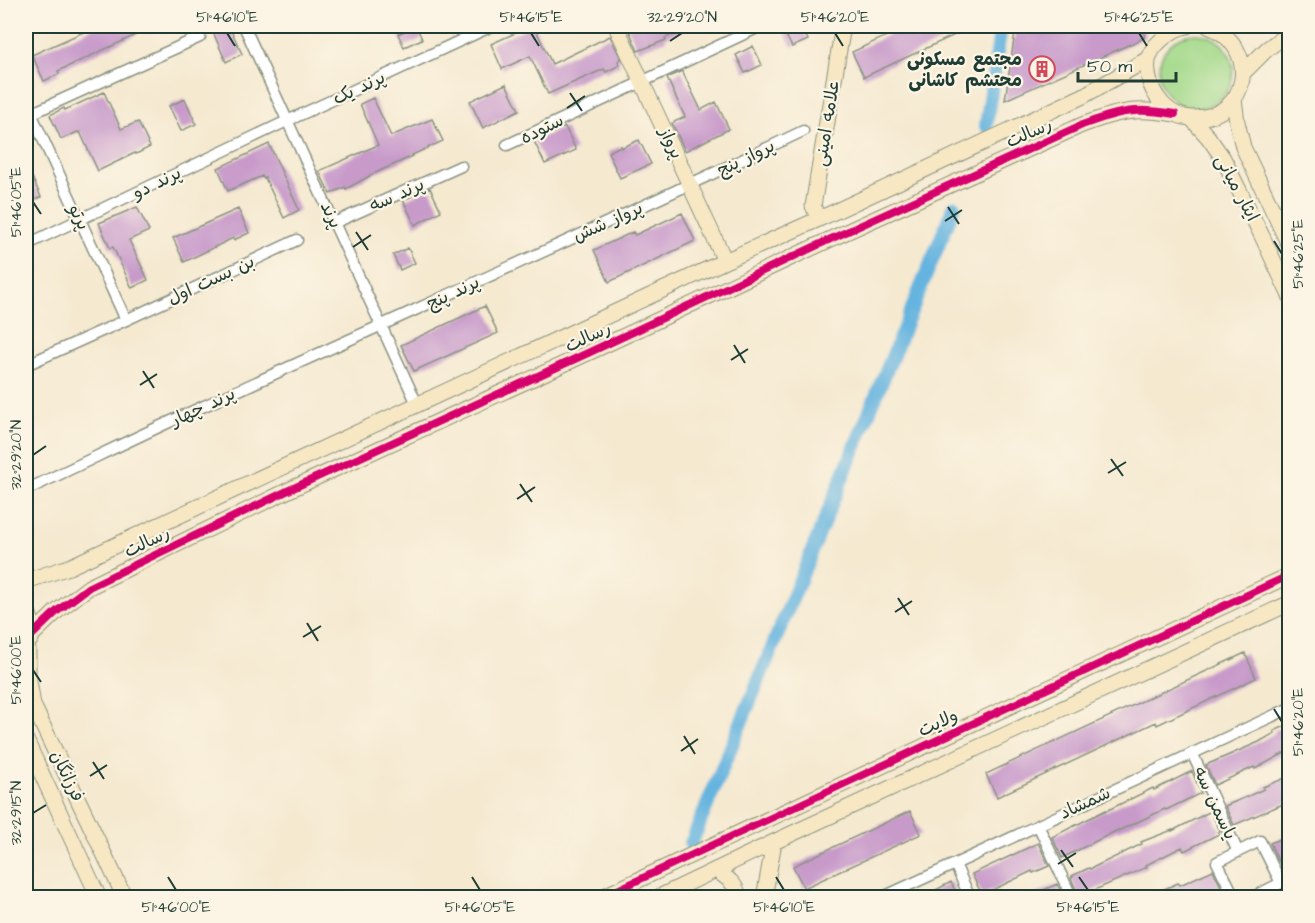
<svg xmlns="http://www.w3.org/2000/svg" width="1315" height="923" font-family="'Architects Daughter','Playpen Sans Arabic',sans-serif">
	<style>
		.green { fill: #a3d98a; stroke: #618b5f; stroke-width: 1.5 }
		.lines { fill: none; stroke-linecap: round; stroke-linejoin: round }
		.canal { stroke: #65b4df; stroke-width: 14 }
		.building { fill: #c79aca }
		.street-casing { stroke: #8a9382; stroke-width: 13 }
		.secondary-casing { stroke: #8a9382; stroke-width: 17 }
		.street { stroke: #fff; stroke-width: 10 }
		.secondary { stroke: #f7e8c3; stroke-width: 15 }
		.cycleway-casing { stroke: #fcf5e5; stroke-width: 11 }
		.cycleway { stroke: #d6006c; stroke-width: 8 }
		.ticks { fill: none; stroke: #1f3d34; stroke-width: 2 }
		.labels { text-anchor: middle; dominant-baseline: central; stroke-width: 4.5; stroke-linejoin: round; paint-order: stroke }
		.poi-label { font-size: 18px; font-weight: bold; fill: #1f3d34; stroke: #fcf5e5; text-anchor: end }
		.street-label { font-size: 18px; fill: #1f3d34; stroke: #fcf5e5 }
		.neatline { fill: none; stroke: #1f3d34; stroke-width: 2 }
		.ticks-label { font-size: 15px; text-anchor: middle; fill: #1f3d34 }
	</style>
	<rect width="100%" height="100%" fill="#fcf5e5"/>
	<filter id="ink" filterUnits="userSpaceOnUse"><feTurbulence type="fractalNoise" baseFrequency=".0167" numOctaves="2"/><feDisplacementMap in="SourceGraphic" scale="12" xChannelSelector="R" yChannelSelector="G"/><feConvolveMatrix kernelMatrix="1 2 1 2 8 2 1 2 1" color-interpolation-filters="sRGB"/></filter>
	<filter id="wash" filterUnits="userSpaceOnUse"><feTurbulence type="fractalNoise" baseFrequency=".008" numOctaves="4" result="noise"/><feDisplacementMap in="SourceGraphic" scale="24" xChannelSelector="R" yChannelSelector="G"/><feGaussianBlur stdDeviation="1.35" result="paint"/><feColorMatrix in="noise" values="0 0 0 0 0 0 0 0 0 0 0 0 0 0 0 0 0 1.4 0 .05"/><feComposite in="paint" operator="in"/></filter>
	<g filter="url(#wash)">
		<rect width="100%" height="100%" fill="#f5e9d0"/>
		<path class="green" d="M1159 71a37 37 0 1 1 74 0a37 37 0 1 1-74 0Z"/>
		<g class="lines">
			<path class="canal" d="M986 126 1001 26
				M691 844 954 207"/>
		</g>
		<g id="blocks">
			<path class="building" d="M97 26H132L136 35 58 71 59 74 44 81 32 55Z
				M227 26H229L242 54 226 62 213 32Z
				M416 26 422 39 404 47 398 34Z
				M531 26H534L552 64 610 36 621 59 618 61 620 65 606 72 604 69 548 94 530 56 502 69 491 44Z
				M633 26H692L665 38 666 40 638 51 628 28Z
				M781 26H801L808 40 792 47Z
				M908 26H953L957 34 864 77 852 52Z
				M1016 26H1145L1144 38 1005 100Z
				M753 46 762 65 745 73 736 55Z
				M682 71 701 110 716 102 729 129 685 151 672 123 685 117 667 78Z
				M506 84 519 110 483 128 470 101Z
				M104 92 121 129 138 122 150 147 136 154 135 153 98 171 80 132 79 133 78 132 61 139 50 115 64 108 65 110Z
				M373 98 391 136 432 119 443 141 412 155 413 156 373 174 346 189 345 187 330 194 319 171 378 145 360 104Z
				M185 99 196 124 181 131 169 106Z
				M565 127 576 150 545 164 534 141Z
				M639 140 651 164 620 178 608 152 621 146V148Z
				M269 144 299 210 284 218 265 178 264 179 262 176 228 191 218 168Z
				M26 164 41 197 26 204Z
				M430 188 441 211 415 225 403 200Z
				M137 207 149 231 129 240 148 280 132 288 113 247 110 248 99 223Z
				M238 209 249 233 234 240 233 238 184 262 173 238Z
				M682 213 695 241 609 282 594 250 633 232 635 235Z
				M408 248 415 263 400 270 393 255Z
				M485 306 498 333 414 371 401 345Z
				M1245 653 1256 678 1157 725 1156 722 997 797 986 774Z
				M1290 724V750L1255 769 1254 767 1215 785 1206 765 1259 742 1275 733 1274 731Z
				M1192 771 1201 793 1166 810 1165 809 1118 831V830L1062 858 1052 837 1106 810V811L1153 788 1154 790Z
				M1290 776V801L1234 825 1225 806 1244 798 1264 789 1263 787Z
				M910 811 921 834 804 888 793 866Z
				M1209 812H1211L1220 831 1218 832 1219 834 1184 851 1182 847 1146 865 1147 867 1079 897 1071 878 1073 877 1072 876 1089 868 1090 869 1142 844 1141 842 1172 830V831Z
				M1290 835V857L1279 862 1270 843Z
				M1038 843 1049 866 1033 873 1032 871 982 895 972 874Z
				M1213 870 1222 889 1204 897H1147L1178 883 1180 885Z
				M951 882 958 897H919L936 890Z
				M1057 884 1064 897H1029Z"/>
		</g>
	</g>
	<g filter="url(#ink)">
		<use href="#blocks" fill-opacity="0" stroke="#8a9382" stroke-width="1.5"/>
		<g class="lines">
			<g class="street-casing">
				<path id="street" d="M244 26 417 404
					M31 113 126 320
					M26 116 200 37
					M507 145 761 26
					M334 223 461 166
					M26 245 287 121 492 26
					M26 365 126 320 297 240
					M26 490C84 463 142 434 202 407 402 315 604 226 803 131
					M1192 753 1238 852
					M1038 825 1072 898
					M955 864 970 898
					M881 898 955 864 1290 708
					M1235 898 1217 862 1260 841 1281 883 1251 898"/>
			</g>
			<g class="secondary-casing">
				<path id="secondary" d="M616 26 725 261
					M1187 26C1172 28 1150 46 1148 61 1145 88 1165 118 1194 118 1250 118 1261 46 1208 26
					M1244 72 1267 49 1290 32
					M1234 99 1237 122 1243 147 1290 247
					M1192 119 1208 137 1223 158 1262 236 1290 296
					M819 219 813 206 843 26
					M26 581 69 567 725 261 819 219 1083 96 1148 59
					M26 606 31 620V639
					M32 635 56 612 89 587 289 490 590 352 835 237 1082 125C1099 119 1117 112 1135 111 1149 110 1162 112 1175 114
					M28 649V674L33 705 125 898
					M26 740 99 898
					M716 870C727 878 737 884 739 898
					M600 898 1290 575
					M657 898 774 842 1290 603
					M764 898 774 842"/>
			</g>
			<use href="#street" class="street"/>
			<use href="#secondary" class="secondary"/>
			<g class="cycleway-casing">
				<path id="cycleway" d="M32 635 56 612 89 587 289 490 590 352 835 237 1082 125C1099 119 1117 112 1135 111 1149 110 1162 112 1175 114
					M600 898 1290 575"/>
			</g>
			<use href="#cycleway" class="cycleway"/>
		</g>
	</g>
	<path class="ticks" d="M227 33 235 46M531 33 539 46M835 33 843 46M1139 33 1147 46M670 41 682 33M570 93 582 111M567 108 585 96M33 202 41 214M948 207 959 224M945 221 962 210M356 232 368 250M1274 241 1282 254M353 247 371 235M734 345 745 363M731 360 748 349M143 371 154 388M140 385 157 374M33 455 46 446M1111 459 1123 476M1108 473 1126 462M520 484 532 502M517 499 535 487M898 598 909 615M895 612 912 601M307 623 318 641M303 637 321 626M33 670 41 682M1274 709 1282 722M684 736 695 754M681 751 698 739M93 762 104 779M90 776 107 765M33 813 46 805M1061 850 1073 867M1058 864 1076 853M168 877 176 890M472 877 480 890M776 877 784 890M1079 877 1088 890"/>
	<defs>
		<g id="building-ring" transform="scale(1.35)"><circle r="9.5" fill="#fcf5e5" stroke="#d1495b" stroke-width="1.5"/><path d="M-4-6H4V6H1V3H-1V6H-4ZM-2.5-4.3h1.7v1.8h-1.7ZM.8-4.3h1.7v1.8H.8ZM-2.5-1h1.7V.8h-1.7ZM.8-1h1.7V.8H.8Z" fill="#d1495b"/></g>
	</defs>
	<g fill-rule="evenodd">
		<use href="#building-ring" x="1042" y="69"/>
	</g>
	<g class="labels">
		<g class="poi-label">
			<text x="1022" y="59">مجتمع مسکونی<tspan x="1022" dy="21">محتشم کاشانی</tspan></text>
		</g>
		<g class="street-label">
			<text transform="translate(359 88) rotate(-25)">پرند یک</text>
			<text transform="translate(827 123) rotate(-81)">علامه امینی</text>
			<text transform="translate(542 129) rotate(-26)">ستوده</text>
			<text transform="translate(1029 133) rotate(-24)">رسالت</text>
			<text transform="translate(671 143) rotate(65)">پرواز</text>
			<text transform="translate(746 158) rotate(-26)">پرواز پنج</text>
			<text transform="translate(157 183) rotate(-26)">پرند دو</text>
			<text transform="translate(1237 188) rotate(62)">ایثار میانی</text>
			<text transform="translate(397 195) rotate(-24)">پرند سه</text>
			<text transform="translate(331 215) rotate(65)">پرند</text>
			<text transform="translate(79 217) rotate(65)">پرتو</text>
			<text transform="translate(608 222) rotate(-24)">پرواز شش</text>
			<text transform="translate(211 280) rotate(-25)">بن بست اول</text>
			<text transform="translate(453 293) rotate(-25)">پرند پنج</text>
			<text transform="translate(588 337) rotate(-25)">رسالت</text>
			<text transform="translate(203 407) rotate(-25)">پرند چهار</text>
			<text transform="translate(147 542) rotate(-26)">رسالت</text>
			<text transform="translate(938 723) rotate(-25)">ولایت</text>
			<text transform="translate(67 776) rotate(64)">فرزانگان</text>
			<text transform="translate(1085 803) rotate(-25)">شمشاد</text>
			<text transform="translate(1215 803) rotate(65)">یاسمن سه</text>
		</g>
	</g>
	<rect width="1315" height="923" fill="none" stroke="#fcf5e5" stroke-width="66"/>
	<path d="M1078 72v9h98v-9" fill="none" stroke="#1f3d34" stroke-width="3"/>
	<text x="1087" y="72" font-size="18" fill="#1f3d34" stroke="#fcf5e5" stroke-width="4.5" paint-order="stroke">50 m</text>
	<rect x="33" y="33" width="1249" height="857" class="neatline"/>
	<g class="ticks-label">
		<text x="227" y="22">51°46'10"E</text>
		<text x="531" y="22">51°46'15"E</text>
		<text x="682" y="22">32°29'20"N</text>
		<text x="835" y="22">51°46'20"E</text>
		<text x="1139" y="22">51°46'25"E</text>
		<text transform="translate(16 202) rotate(-90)" y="5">51°46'05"E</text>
		<text transform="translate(1298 254) rotate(-90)" y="5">51°46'25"E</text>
		<text transform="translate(16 455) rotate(-90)" y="5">32°29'20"N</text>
		<text transform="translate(16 670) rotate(-90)" y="5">51°46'00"E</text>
		<text transform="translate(1298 722) rotate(-90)" y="5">51°46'20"E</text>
		<text transform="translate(16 813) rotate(-90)" y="5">32°29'15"N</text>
		<text x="176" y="912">51°46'00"E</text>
		<text x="480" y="912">51°46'05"E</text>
		<text x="784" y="912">51°46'10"E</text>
		<text x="1088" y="912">51°46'15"E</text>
	</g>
</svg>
